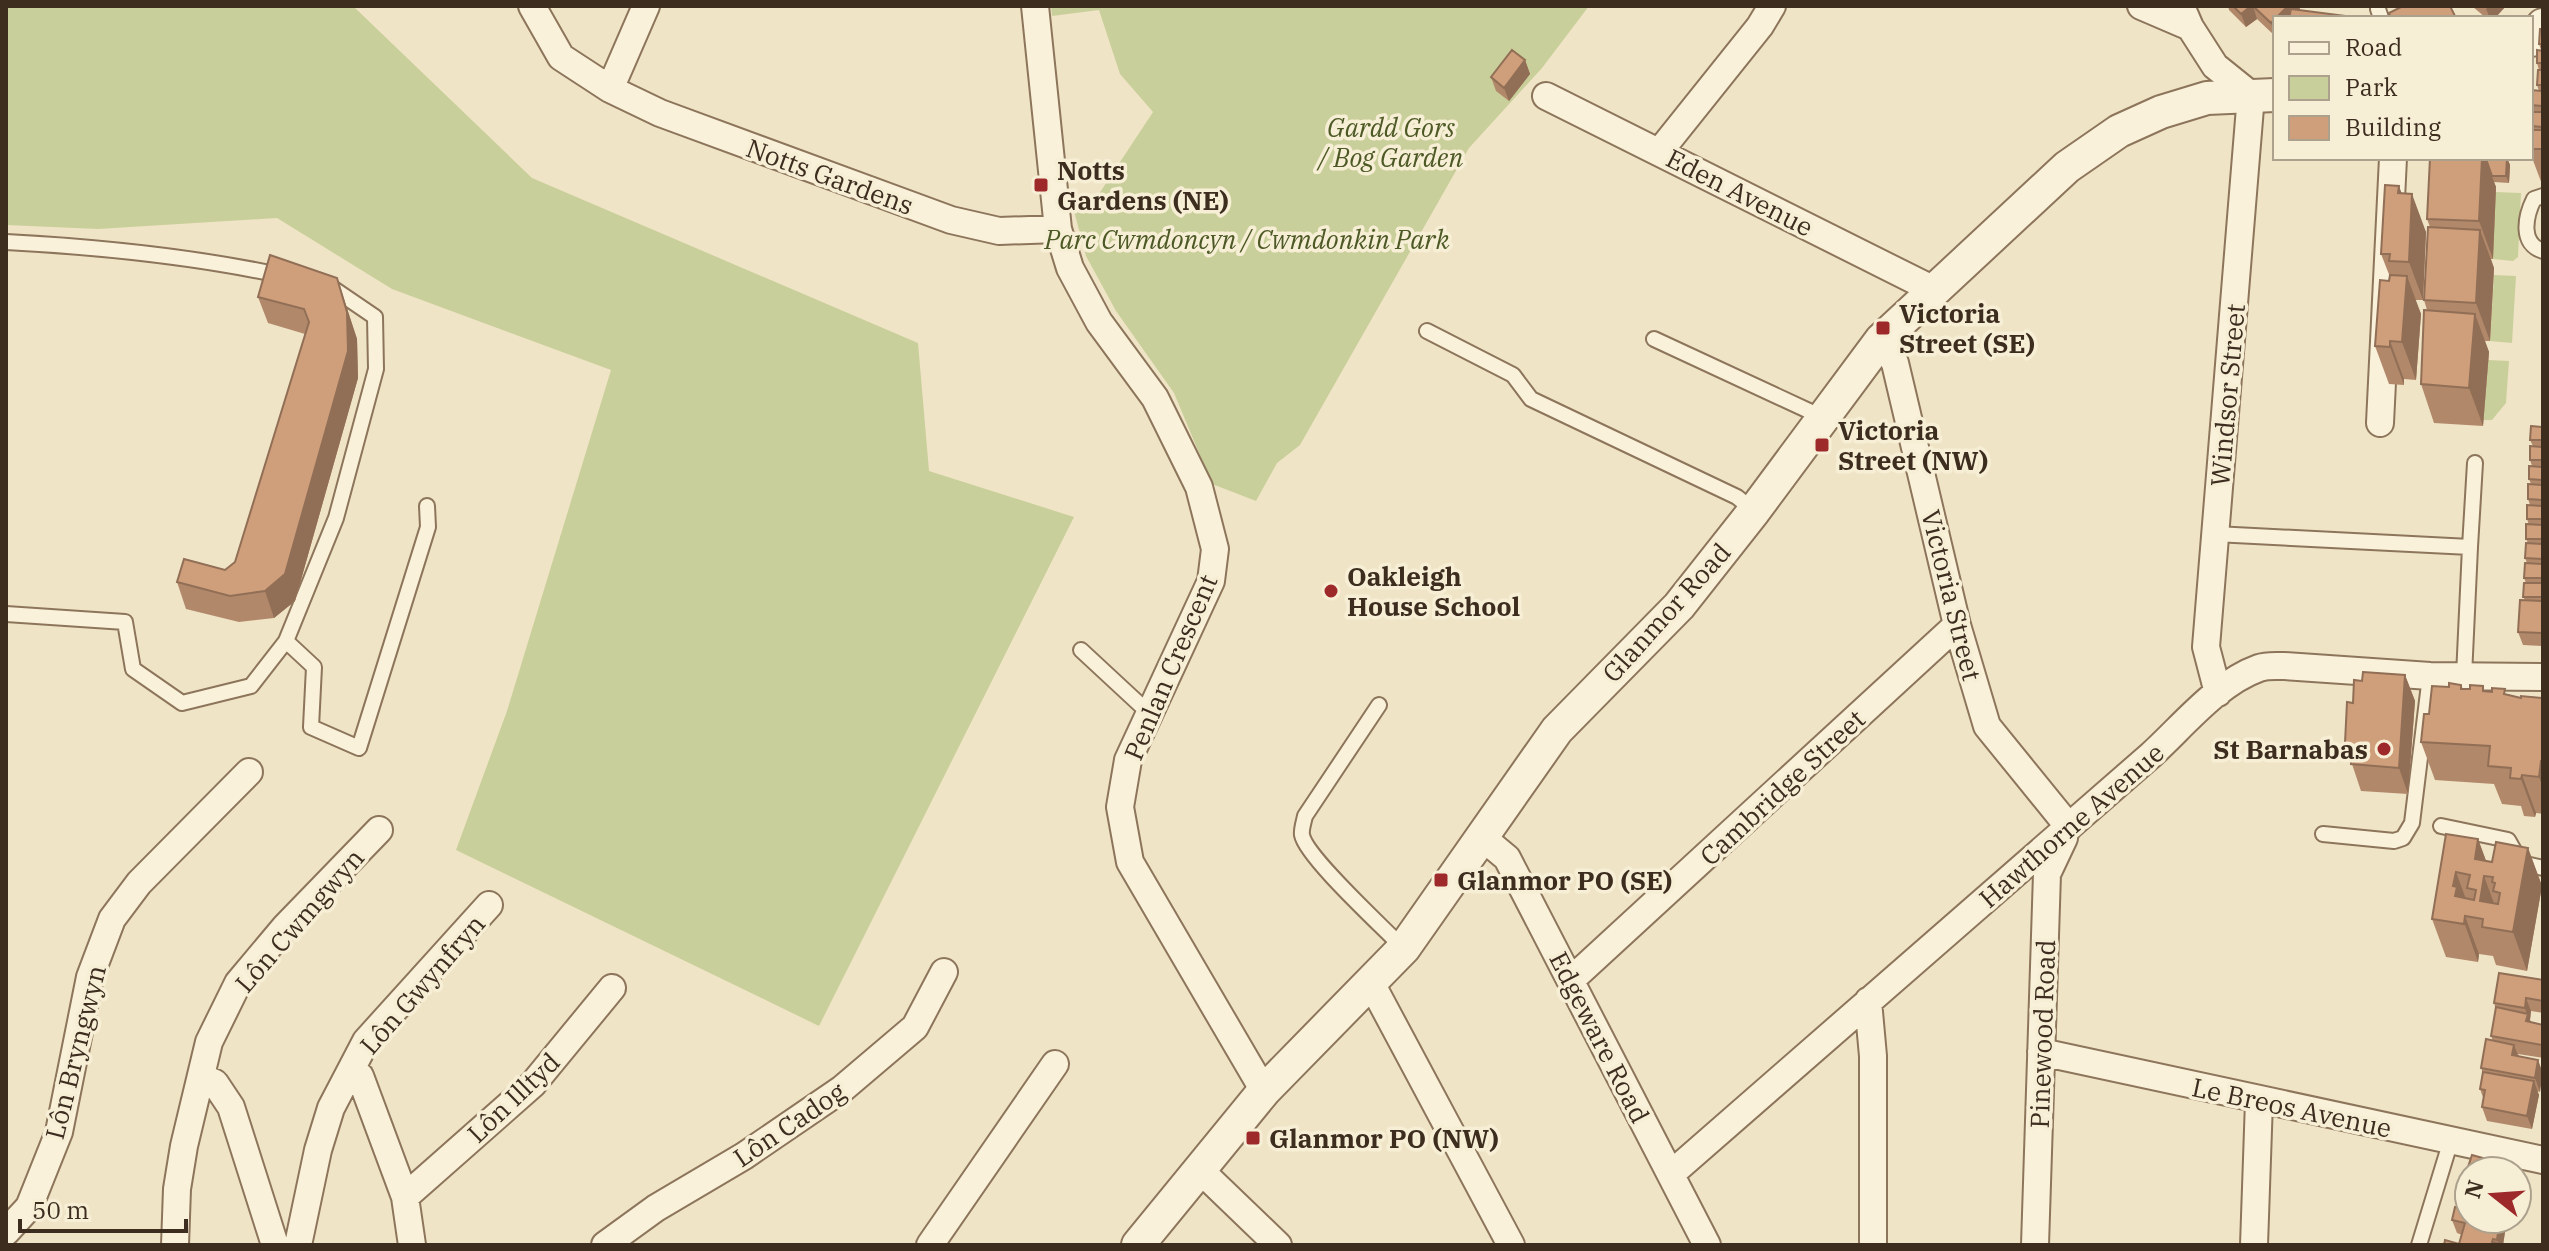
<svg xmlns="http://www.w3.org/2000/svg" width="2549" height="1251" font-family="'IBM Plex Serif',serif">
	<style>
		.green { fill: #c9cf9a }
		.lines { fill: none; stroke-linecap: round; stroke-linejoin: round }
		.service-casing { stroke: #8c755b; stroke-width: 18 }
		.minor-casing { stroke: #8c755b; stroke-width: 30 }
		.tertiary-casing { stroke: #8c755b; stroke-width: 36 }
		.service { stroke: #faf1da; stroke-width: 14 }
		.minor { stroke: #faf1da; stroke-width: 26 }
		.tertiary { stroke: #faf1da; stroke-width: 32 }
		.wall { fill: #b2886a }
		.shaded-wall { fill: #916f56 }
		.building { fill: #cf9e7b; stroke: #916f56; stroke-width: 2; fill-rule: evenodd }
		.poi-dot { fill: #9e292a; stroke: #f7eed6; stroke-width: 3 }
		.labels { text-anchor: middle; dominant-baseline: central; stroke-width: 7; stroke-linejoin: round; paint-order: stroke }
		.park-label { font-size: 26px; font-style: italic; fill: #4c5925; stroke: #f7eed6 }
		.poi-label { font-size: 26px; font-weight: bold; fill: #3c2d1f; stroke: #f7eed6; text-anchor: start }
		.street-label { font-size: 26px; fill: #3c2d1f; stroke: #f7eed6 }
	</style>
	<rect width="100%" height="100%" fill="#f0e4c6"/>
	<path class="green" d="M6 6H353L532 178 918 343 929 471 1074 517 819 1026 456 850 507 711 611 370 392 289 277 218 98 229 6 225Z
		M1051 6H1589L1542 68 1469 148 1300 445 1277 463 1256 501 1212 484 1174 393 1116 311 1086 256 1074 211 1089 209 1153 112 1120 74 1099 10 1052 16Z
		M2495 192 2521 193 2518 257 2513 261 2493 259Z
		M2494 275 2516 276 2512 343 2490 341Z
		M2488 360 2509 361 2506 403 2492 420H2483Z"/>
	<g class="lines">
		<g class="service-casing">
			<path id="service" d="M2378 9 2381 18
				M2543 196 2534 199C2525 217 2520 244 2543 251
				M6 242C100 247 192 256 284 276
				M1427 331 1513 375 1531 399 1737 497 1754 511
				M1654 339 1822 417
				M2215 534 2470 547 2464 676
				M2470 547 2475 463
				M6 614 125 622 133 669 182 703 251 686 286 641 336 518 376 369 375 317 328 285
				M286 641 314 667 311 727 359 748 428 527 427 506
				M1081 650 1150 714
				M1379 705 1305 816C1304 821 1301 830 1302 835 1306 857 1384 928 1403 948
				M2441 826 2508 840 2521 863 2543 868
				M2323 834 2394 841 2403 838 2412 823 2430 676
				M2419 1245 2451 1140"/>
		</g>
		<g class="minor-casing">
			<path id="minor" d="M532 6 561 57 610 89 660 113 951 220 999 231 1058 229
				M1035 6 1058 229 1070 268 1099 322 1155 398 1199 487 1215 549 1211 581 1128 760 1120 807 1130 862 1264 1091
				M2141 6 2190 27
				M2181 6 2190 27 2215 66 2251 95 2206 647 2218 693
				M610 89 646 6
				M1546 96 1934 290
				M1660 151 1760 26 1772 6
				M1881 340 1895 363 1957 625 1987 726 2069 827
				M2380 423 2393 158
				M1483 838 1507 858 1707 1245
				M1571 980 1957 625
				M1371 983 1511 1245
				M1868 1001 1873 1056V1245
				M2041 1052 2543 1160
				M351 1070 360 1076 405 1197 412 1245
				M201 1077 215 1083 231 1107 275 1245
				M1200 1170 1278 1245
				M1671 1174 2151 755C2183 726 2217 683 2259 668 2267 665 2276 666 2284 666L2430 676 2543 677
				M405 1197 533 1084 612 988
				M6 1232 29 1207 59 1132 90 977 112 919 139 883 249 772
				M175 1245 177 1189 184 1146 209 1042 238 983 285 927 379 830
				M298 1245 318 1150 331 1108 366 1041 489 905
				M605 1245 656 1208 744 1156 842 1089 915 1027 944 972
				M930 1245 1055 1064
				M2035 1245 2047 874 2064 838
				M2254 1245 2259 1101"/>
		</g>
		<g class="tertiary-casing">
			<path id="tertiary" d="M2531 40 2543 25
				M1138 1245 1264 1091 1404 948 1557 730 1679 606 1754 511 1881 340 2067 167 2119 131 2161 112 2207 98 2275 95"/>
		</g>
		<use href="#service" class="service"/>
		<use href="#minor" class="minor"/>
		<use href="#tertiary" class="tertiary"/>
	</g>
	<path class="wall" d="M2228 6H2299L2275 18V36L2257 19 2246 27 2229 10Z
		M2472 6H2506L2495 18H2486Z
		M2543 29V187L2531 155V90L2539 91 2537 85 2539 70 2537 63 2541 50 2539 44Z
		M1525 60 1530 74 1509 101 1496 91 1491 77Z
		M2430 158H2485L2486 159 2507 158 2510 165 2509 183 2494 182 2496 187 2493 259H2491L2494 268 2490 341H2485L2489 352 2483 426 2434 423 2421 384 2427 310 2424 300 2430 227 2427 219Z
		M2399 186 2401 194 2426 232 2423 300H2415L2421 314 2416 380 2404 379V385L2389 384 2375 346 2389 281 2390 277 2381 254Z
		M337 278 357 339 358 378 295 601 274 618 239 622 186 609 177 582 225 570 235 562 305 334 268 323 258 297Z
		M2543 427V646L2523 645 2518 632 2525 600 2523 597 2526 583 2524 578 2527 563 2525 558 2528 543 2526 539 2529 525 2527 519 2530 505 2528 499 2531 484 2529 479 2532 466 2530 460 2533 446 2530 440Z
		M2405 675 2415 701 2408 794 2361 791 2345 743 2353 703 2362 681Z
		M2461 685 2463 689 2507 694 2521 698H2543V814L2536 813 2535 817 2524 816 2521 806 2502 804 2494 784 2435 780 2421 742 2429 714 2449 687Z
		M2446 834 2478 839 2486 861 2492 862 2528 848 2542 886 2527 971 2496 965 2493 956 2479 954 2478 962 2446 957 2432 919Z
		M2543 980V1013L2531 1011 2530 1020 2531 1022 2543 1025V1058L2518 1054 2519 1056 2538 1060 2540 1092 2537 1091 2539 1095 2532 1129 2487 1121 2482 1107 2484 1100 2480 1089 2483 1073 2481 1068 2493 1041 2491 1036 2496 1010 2494 1003Z
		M2469 1189V1219H2512V1221L2508 1220 2506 1227 2502 1226 2505 1232 2503 1245H2444L2459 1244 2462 1235 2457 1233 2452 1220 2459 1208 2457 1201Z"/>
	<path class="shaded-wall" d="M2251 6H2253L2257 19 2246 27 2241 14Z
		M2288 6H2299L2301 12 2294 18H2276Z
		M2489 6H2506L2495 18H2490L2486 9Z
		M2275 19V35L2271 23Z
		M1525 60 1530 74 1509 101 1504 88Z
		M2482 158H2485L2496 187 2493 259 2479 221Z
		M2507 158 2510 165 2509 183 2506 176Z
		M2399 186 2411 219 2412 194 2426 232 2423 300 2409 262 2398 193Z
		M2480 230 2494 268 2490 341 2476 303Z
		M2407 276 2421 314 2416 380 2402 342Z
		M337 278 357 339 358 378 295 601 274 618 265 591Z
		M2475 314 2489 352 2483 426 2469 388Z
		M2390 341 2404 379V385L2390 347Z
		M2405 675 2415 701 2408 794 2399 768Z
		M2541 761 2543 767V788L2539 777Z
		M2522 775 2536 813 2535 817 2521 779Z
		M2478 839 2492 877 2484 876 2498 914 2480 901 2475 859Z
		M2528 848 2542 886 2527 971 2513 932Z
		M2456 872 2470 910 2465 916 2479 954 2478 962 2455 896 2453 886Z
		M2526 998 2531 1011 2530 1020 2533 1027 2526 1021 2527 1016 2525 1008Z
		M2514 1045 2519 1058 2512 1055Z
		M2538 1060 2543 1073 2540 1092 2535 1078Z
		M2534 1081 2539 1095 2532 1129 2527 1116Z
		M2517 1173 2520 1180 2519 1183 2521 1188 2517 1201Z
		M2500 1219 2505 1232 2503 1245H2499L2497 1240Z"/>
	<path class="building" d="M2233 6H2251L2241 14Z
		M2253 6H2288L2271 23Z
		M2403 6H2450L2456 18H2391L2389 13Z
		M2291 9 2361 18H2289Z
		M2540 29H2543V44H2539Z
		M1512 50 1525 60 1504 88 1491 77Z
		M2537 50 2543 51V63H2537Z
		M2538 70H2543V85H2537Z
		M2531 90 2543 91V106L2531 105Z
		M2533 112H2543V127L2532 126Z
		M2531 130H2543V149H2531Z
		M2430 158H2482L2479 221 2427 219Z
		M2487 158H2507L2506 176H2492L2486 159Z
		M2385 185 2399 186 2398 193 2412 194 2409 262 2389 261 2390 254H2381Z
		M2428 227 2480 230 2476 303 2424 300Z
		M270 255 337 278 347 312 348 351 285 574 265 591 230 596 177 582 184 559 225 570 235 562 309 322 304 309 258 297Z
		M2390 275 2407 276 2402 342 2390 341V347L2375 346 2380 280 2389 281Z
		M2424 310 2475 314 2469 388 2421 384Z
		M2531 426 2543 427V440H2530Z
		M2530 446 2543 447V460H2530Z
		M2529 466 2543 467V480L2529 479Z
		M2528 484 2543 485V500L2528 499Z
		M2527 505 2543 506V519H2527Z
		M2526 524 2543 525V539H2526Z
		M2526 543 2543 544V559L2525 558Z
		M2525 563 2543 564V578H2524Z
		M2524 583H2543V597H2523Z
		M2520 600 2543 601V633L2518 632Z
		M2363 672 2405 675 2399 768 2351 764 2352 744 2345 743 2347 702 2353 703 2354 680 2362 681Z
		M2449 683 2461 685V689H2470V685L2483 686V691L2492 692V688L2505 689 2504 694 2521 698V696L2543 698V761H2541L2539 777 2522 775 2521 779 2510 778 2511 768 2488 766 2490 746 2421 742 2424 714H2429L2432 686 2449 687Z
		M2446 834 2478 839 2475 859 2492 862 2496 842 2528 848 2513 932 2482 927 2483 919 2465 916 2464 924 2432 919ZM2456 872 2470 875 2467 888 2476 890 2474 900 2455 896 2457 887 2453 886ZM2484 876 2493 877 2492 882 2495 883 2493 891 2500 893 2498 904 2480 901Z
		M2499 973 2543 980V1001L2526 998 2525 1008 2494 1003Z
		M2496 1007 2528 1014 2526 1021 2543 1025 2542 1045 2491 1036Z
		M2486 1039 2514 1045 2512 1055 2538 1060 2535 1078 2481 1068Z
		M2483 1072 2534 1081 2527 1116 2482 1107 2485 1090 2480 1089Z
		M2472 1155 2515 1167 2514 1171H2469V1173H2466Z
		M2461 1187 2469 1189V1204L2457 1201Z
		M2455 1207 2469 1210V1219H2500L2497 1240 2493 1239 2492 1242 2496 1243 2495 1245H2444L2445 1240 2459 1244 2465 1223 2452 1220Z"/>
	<g class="poi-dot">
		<rect x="1033" y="177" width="16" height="16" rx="4"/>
		<rect x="1875" y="320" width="16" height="16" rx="4"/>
		<rect x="1814" y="437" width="16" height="16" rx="4"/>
		<circle cx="1331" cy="591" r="8"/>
		<circle cx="2384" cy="749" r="8"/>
		<rect x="1433" y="872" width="16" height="16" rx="4"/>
		<rect x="1245" y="1130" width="16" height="16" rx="4"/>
	</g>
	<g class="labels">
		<g class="park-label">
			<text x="1391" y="127">Gardd Gors<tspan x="1391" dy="30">/ Bog Garden</tspan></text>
			<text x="1247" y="239">Parc Cwmdoncyn / Cwmdonkin Park</text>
		</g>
		<g class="poi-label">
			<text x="1057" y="170">Notts<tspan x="1057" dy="30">Gardens (NE)</tspan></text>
			<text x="1899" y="313">Victoria<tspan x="1899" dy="30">Street (SE)</tspan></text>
			<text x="1838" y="430">Victoria<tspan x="1838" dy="30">Street (NW)</tspan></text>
			<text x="1347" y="576">Oakleigh<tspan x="1347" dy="30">House School</tspan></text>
			<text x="2368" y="749" text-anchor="end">St Barnabas</text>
			<text x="1457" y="880">Glanmor PO (SE)</text>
			<text x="1269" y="1138">Glanmor PO (NW)</text>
		</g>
		<g class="street-label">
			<text transform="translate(830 176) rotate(20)">Notts Gardens</text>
			<text transform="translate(1740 192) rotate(27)">Eden Avenue</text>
			<text transform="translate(2227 395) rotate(-85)">Windsor Street</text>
			<text transform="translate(1952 595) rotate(76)">Victoria Street</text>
			<text transform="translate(1666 612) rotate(-48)">Glanmor Road</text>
			<text transform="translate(1170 667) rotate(-67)">Penlan Crescent</text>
			<text transform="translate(1782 787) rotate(-43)">Cambridge Street</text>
			<text transform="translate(2071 825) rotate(-41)">Hawthorne Avenue</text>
			<text transform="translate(299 920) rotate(-49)">Lôn Cwmgwyn</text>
			<text transform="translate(422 984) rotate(-49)">Lôn Gwynfryn</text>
			<text transform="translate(2042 1034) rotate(-88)">Pinewood Road</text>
			<text transform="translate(1600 1037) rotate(63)">Edgeware Road</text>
			<text transform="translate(75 1052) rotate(-76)">Lôn Bryngwyn</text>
			<text transform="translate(513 1097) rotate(-44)">Lôn Illtyd</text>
			<text transform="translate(2292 1107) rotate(12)">Le Breos Avenue</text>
			<text transform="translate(789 1124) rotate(-34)">Lôn Cadog</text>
		</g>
	</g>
	<rect width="2549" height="1251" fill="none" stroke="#3c2d1f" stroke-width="16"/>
	<rect x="2273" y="16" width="260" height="144" fill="#f7eed6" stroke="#aca18d" stroke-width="2"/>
	<rect x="2289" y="42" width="40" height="12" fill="#faf1da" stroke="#aca18d" stroke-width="2"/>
	<text x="2345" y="56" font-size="24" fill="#3c2d1f">Road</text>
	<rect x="2289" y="76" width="40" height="24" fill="#c9cf9a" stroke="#aca18d" stroke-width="2"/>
	<text x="2345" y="96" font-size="24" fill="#3c2d1f">Park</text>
	<rect x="2289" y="116" width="40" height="24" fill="#cf9e7b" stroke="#aca18d" stroke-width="2"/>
	<text x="2345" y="136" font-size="24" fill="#3c2d1f">Building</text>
	<g transform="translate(2493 1195) rotate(287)"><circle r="38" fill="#f7eed6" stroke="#aca18d" stroke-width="2"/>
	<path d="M0-6L14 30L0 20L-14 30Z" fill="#9e292a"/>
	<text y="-12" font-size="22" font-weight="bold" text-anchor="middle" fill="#3c2d1f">N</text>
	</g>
	<path d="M20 1219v12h166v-12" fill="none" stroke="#3c2d1f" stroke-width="4"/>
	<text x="32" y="1219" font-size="24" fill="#3c2d1f" stroke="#f7eed6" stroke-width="6" paint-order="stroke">50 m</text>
</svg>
